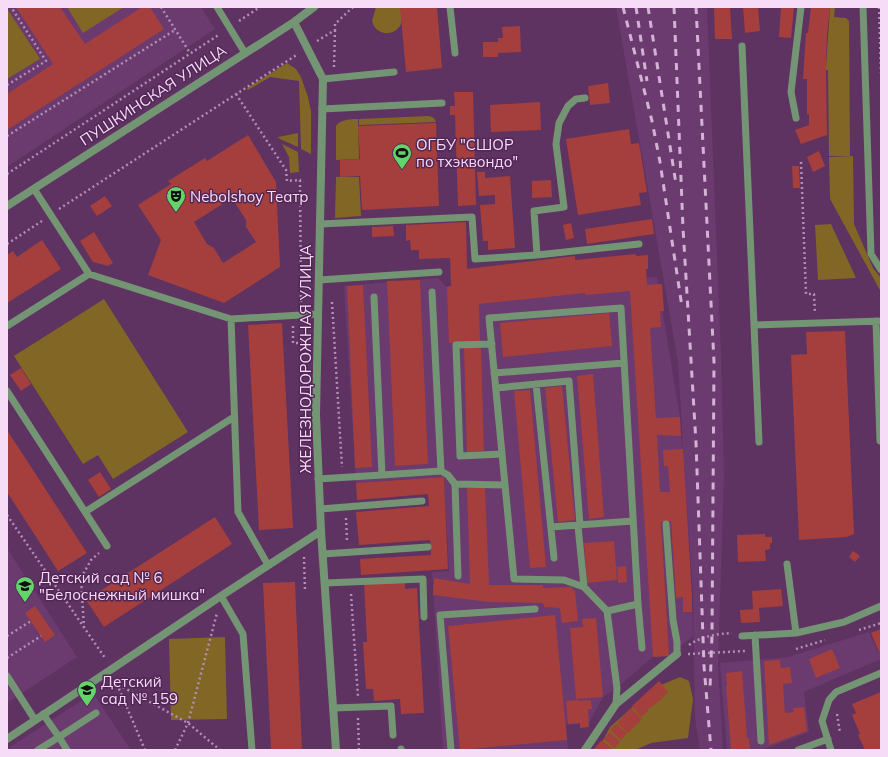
<svg xmlns="http://www.w3.org/2000/svg" width="888" height="757" font-family="Mulish,sans-serif">
	<style>
		.built { fill: #6b3a6f }
		.green { fill: #826626 }
		.building { fill: #a53f3d; fill-rule: evenodd }
		.lines { fill: none; stroke-linecap: round; stroke-linejoin: round }
		.path { stroke: #b18eb3; stroke-width: 2.5; stroke-dasharray: 2 3; stroke-linecap: butt }
		.lane { stroke: #749574; stroke-width: 7 }
		.street { stroke: #749574; stroke-width: 8 }
		.rail { stroke: #d2b3d4; stroke-width: 3; stroke-dasharray: 7 7; stroke-linecap: butt }
		.labels { text-anchor: middle; dominant-baseline: central; stroke-width: 3; stroke-linejoin: round; paint-order: stroke }
		.street-label { font-size: 15px; fill: #f7dcf8; stroke: #522756 }
		.poi-label { font-size: 15px; fill: #f7dcf8; stroke: #522756; text-anchor: start }
	</style>
	<rect width="100%" height="100%" fill="#5e3261"/>
	<path class="built" d="M7 7H201L215 29 7 167Z
		M616 7H707L721 355 724 476 718 665 723 750H700L695 718 693 597 686 488 692 597 693 636 669 656 653 657 617 688 603 697 589 723 566 725 568 750H443L432 572 449 571 444 477 356 483 344 286 438 278 447 287 657 277 680 417 681 436 683 448 678 362Z
		M7 548 77 657 7 703Z
		M869 632 878 652H881V659L804 692 809 732 761 750H727L720 663 788 657Z
		M93 693 131 750H7V749Z"/>
	<path class="green" d="M67 7H124L83 33Z
		M376 7H402C402 13 403 21 400 26 391 38 375 34 372 21Z
		M829 7H835L834 17 846 18 849 21 850 156H829L828 70H826V67L830 8Z
		M7 10H8L40 59 7 79Z
		M287 63 296 69 301 77 308 97 311 111V154L301 149 299 81 270 77 248 90 247 88Z
		M429 116 434 118 436 122 359 125V119Z
		M352 119H358L359 159 336 160V126C339 121 346 120 352 119Z
		M298 133V147L280 139 278 137Z
		M282 144 298 152 299 172 290 173 289 157Z
		M853 156 854 224 873 268 881 278V292L830 199 829 157Z
		M336 177H359L361 216 335 218Z
		M831 224 856 278 818 280 815 225Z
		M104 299 188 432 113 479 98 455 83 464 14 356Z
		M225 637 227 719 171 720 169 639Z
		M680 677 689 681 693 699 688 738 651 743 635 750H598L610 727 654 688Z"/>
	<path class="building" d="M16 7H60L85 44 142 7H150L164 29 7 130V94L53 64Z
		M400 7H437L442 68 406 72Z
		M714 7H730L732 39H715Z
		M743 7H758L760 31 745 33Z
		M781 7H794L791 38 779 37Z
		M811 7 830 8 827 35 826 67 827 135 801 144 795 130 809 125V114H807V79H803L806 33H808Z
		M520 26 521 52 498 53V57H483V42H498V38H503L502 27Z
		M608 83 610 103 590 105 588 86Z
		M454 92H473L476 205 458 206 455 115H450V106H455Z
		M540 102 541 130 491 132 490 105Z
		M436 123 439 206 362 210 360 176 340 177V160L360 159 358 126Z
		M629 129 631 144 639 143 647 192 639 193 641 205 578 215 566 139Z
		M248 135 276 182 280 267 224 303 148 275 161 240 138 205 171 184 168 181 205 158 207 161ZM232 198 246 220V227L256 242 223 263 214 248 207 244 194 222Z
		M819 151 825 166 813 172 807 157Z
		M792 166H799L800 188H793Z
		M477 172H485V178L510 176 515 248 488 250V241H483L480 205 495 204V195L479 196Z
		M551 180 552 197 532 198V181Z
		M105 196 112 206 97 216 90 206Z
		M652 219 654 234 587 244 585 229Z
		M466 222 467 269 575 256V260L636 254V256L648 255V269H646L647 285 662 284 664 311H660L661 327 650 328 656 418 680 417 681 436 657 435 660 492H670L668 466H664L663 450 683 449 692 597V612H683V597L676 598 671 521 661 522 669 656 653 657 630 291 586 295 585 293 479 304 480 342 449 343 447 287 451 286 450 258 419 259V250H411L410 240 406 241V225Z
		M571 223 574 238 566 240 563 225Z
		M393 226 394 236 372 237V227Z
		M94 232 113 263 108 266 93 262 80 241Z
		M42 240 61 269 7 303V255L13 251 17 257Z
		M420 280 428 464 395 466 387 281Z
		M363 285 372 467 355 468 347 286Z
		M609 313 612 346 503 357 500 323Z
		M282 323 293 528 259 530 248 325Z
		M845 331 854 534 847 537 799 540 791 355 807 354 806 332Z
		M464 348H481L484 451 467 452Z
		M21 368 31 384 21 391 10 375Z
		M593 374 604 517 589 519 577 376Z
		M562 386 575 520 558 522 545 388Z
		M530 390 546 567 530 568 514 391Z
		M7 430 87 553 58 571 7 492Z
		M100 472 111 489 99 497 88 480Z
		M444 477 448 569 361 575 360 559 431 555 430 540 359 545 356 512 429 506 428 494 357 500 356 483Z
		M485 487 489 585H543V588L572 587 573 591 575 590 578 621 562 623 560 608 544 607 543 603 489 602 433 595 434 578 470 584 467 488Z
		M215 517 232 544 104 627 86 600Z
		M765 534V537H772V543H770V549L765 550 766 561 738 562 737 535Z
		M614 541 617 580 587 583 584 543Z
		M853 551 860 556 855 562 849 557Z
		M626 566 627 582 618 583 617 567Z
		M405 581V589L417 588 424 713 401 714 400 699 374 701 373 689H366L363 642H367L364 583Z
		M295 582 302 750H271L263 583Z
		M781 589 783 606 759 608 760 622 741 623 740 610 753 609 752 591Z
		M35 606 55 635 45 642 25 613Z
		M555 615 567 740 460 750 448 626Z
		M596 618 603 697 576 699 570 628 583 627 582 619Z
		M881 629V651L879 652 871 633Z
		M832 649 840 668 816 678 809 659Z
		M780 660 781 668 790 667 792 683 783 684 785 713 794 712 793 708 804 707 807 731 769 745 764 661Z
		M742 671 747 738H749L750 750H731L726 686H727L726 673Z
		M659 681 668 692 662 698 654 690 662 699 647 710 648 711 641 717 632 706Z
		M881 692V750H865L858 735 860 734 852 715 856 713 852 704Z
		M578 700V701L591 700 592 709H588L589 727 580 728V723L568 724 566 701Z
		M631 708 642 719 628 733 617 723Z
		M616 724 627 733 621 740 610 730Z
		M610 732 620 742 614 748 604 739Z
		M602 740 609 746 614 750H593Z"/>
	<g class="lines">
		<path class="path" d="M161 7 190 53
			M879 7 881 73
			M239 21 260 7
			M317 41 335 30V24L353 7
			M334 67 335 30
			M7 85 46 61 11 7
			M236 94 286 170 287 181 300 180 301 304
			M7 136 175 30
			M801 162 806 294H814L815 313
			M7 174 220 34
			M59 209 298 54
			M7 244 42 221
			M332 302 342 467
			M293 326V343H305
			M7 515 105 658
			M346 518 347 541
			M304 557 305 591
			M351 594 358 697
			M84 628 81 578 91 560 99 553
			M859 630 881 623
			M7 636 31 621
			M689 645C702 636 716 634 732 633
			M796 649 825 640
			M688 654 745 651
			M7 658 41 636
			M116 681 117 684 188 723 220 750
			M117 684 145 750
			M837 714 840 733
			M358 718 359 750
			M175 750 188 723 217 613"/>
		<path class="lane" d="M217 7 245 53
			M450 7 455 53
			M863 7 871 254 881 270
			M742 46 754 325 881 321
			M323 79 394 72
			M322 109 442 103
			M796 118 791 92 801 7
			M34 189 89 274 231 319
			M320 224 472 217 475 259 537 255 534 211 564 207 556 144 559 123 568 106 576 99 585 98
			M537 255 639 244
			M319 280 439 272
			M432 292 441 471
			M374 297 382 475 441 471 448 475 455 484 505 485 514 579 564 580 584 587 607 611 617 688 616 704
			M876 321 880 441
			M754 325 759 442
			M7 326 89 274
			M492 344 456 345 460 456 502 454
			M494 373 624 363
			M536 384 554 558
			M496 388 569 381 580 525
			M7 391 107 546
			M318 479 382 475
			M455 484 458 576
			M505 485 489 318 621 308 638 604 607 611
			M320 509 422 501
			M85 512 234 417
			M666 524 673 620 677 642V654
			M578 526 584 587
			M551 527 633 521
			M323 554 428 547
			M787 564 796 633
			M268 565 238 512 231 319 318 314
			M325 583 423 579 424 617
			M221 596 243 634 252 750
			M638 604 642 648
			M755 635 761 741
			M742 636 796 633 844 622 881 606
			M7 676 35 720
			M333 708 391 706 393 735
			M401 749V750
			M38 750 59 737 43 714
			M67 750 59 737 96 713
			M451 750 440 615 535 609
			M798 750 828 739
			M831 750 822 721 829 700 836 692 881 673"/>
		<path class="street" d="M294 22 323 79 316 415 321 531 336 750
			M7 206 294 22 314 7
			M7 739 221 596 321 531
			M585 750 616 704 677 654"/>
		<path class="rail" d="M623 7 652 121 660 162 682 307
			M636 7 647 81
			M648 7 676 184
			M674 7 683 228 696 443 704 666 711 750
			M696 7 714 362 712 635 710 688"/>
	</g>
	<defs>
		<g id="stadium-pin" transform="scale(1)"><path d="M0 17L-7.5 6A9.5 9.5 0 1 1 7.5 6Z" fill="#63d468" stroke="#522756"/><path d="M0-5a6.5 5 0 1 0 0 10a6.5 5 0 1 0 0-10ZM-3.5-1.8h7v3.6h-7Z" fill="#111"/></g>
		<g id="theatre-pin" transform="scale(1)"><path d="M0 17L-7.5 6A9.5 9.5 0 1 1 7.5 6Z" fill="#63d468" stroke="#522756"/><path d="M-5-5.5Q0-4 5-5.5V0Q5 5 0 6Q-5 5-5 0ZM-3.3-2.5H-1v1.5H-3.3ZM1-2.5H3.3v1.5H1ZM-2.8 1Q0 5.5 2.8 1Z" fill="#111"/></g>
		<g id="school-pin" transform="scale(1)"><path d="M0 17L-7.5 6A9.5 9.5 0 1 1 7.5 6Z" fill="#63d468" stroke="#522756"/><path d="M0-5L7-2L0 1L-7-2ZM-4 1L0 2.5L4 1V4Q0 6-4 4Z" fill="#111"/></g>
	</defs>
	<g fill-rule="evenodd">
		<use href="#stadium-pin" x="402" y="153"/>
		<use href="#theatre-pin" x="176" y="196"/>
		<use href="#school-pin" x="25" y="586"/>
		<use href="#school-pin" x="87" y="690"/>
	</g>
	<g class="labels">
		<g class="street-label">
			<text transform="translate(153 95) rotate(-33)">ПУШКИНСКАЯ УЛИЦА</text>
			<text transform="translate(305 359) rotate(-90)">ЖЕЛЕЗНОДОРОЖНАЯ УЛИЦА</text>
		</g>
		<g class="poi-label">
			<text x="416" y="144">ОГБУ "СШОР<tspan x="416" dy="17">по тхэквондо"</tspan></text>
			<text x="190" y="196">Nebolshoy Театр</text>
			<text x="39" y="577">Детский сад № 6<tspan x="39" dy="17">"Белоснежный мишка"</tspan></text>
			<text x="101" y="681">Детский<tspan x="101" dy="17">сад № 159</tspan></text>
		</g>
	</g>
	<rect width="888" height="757" fill="none" stroke="#f7dcf8" stroke-width="16"/>
</svg>
